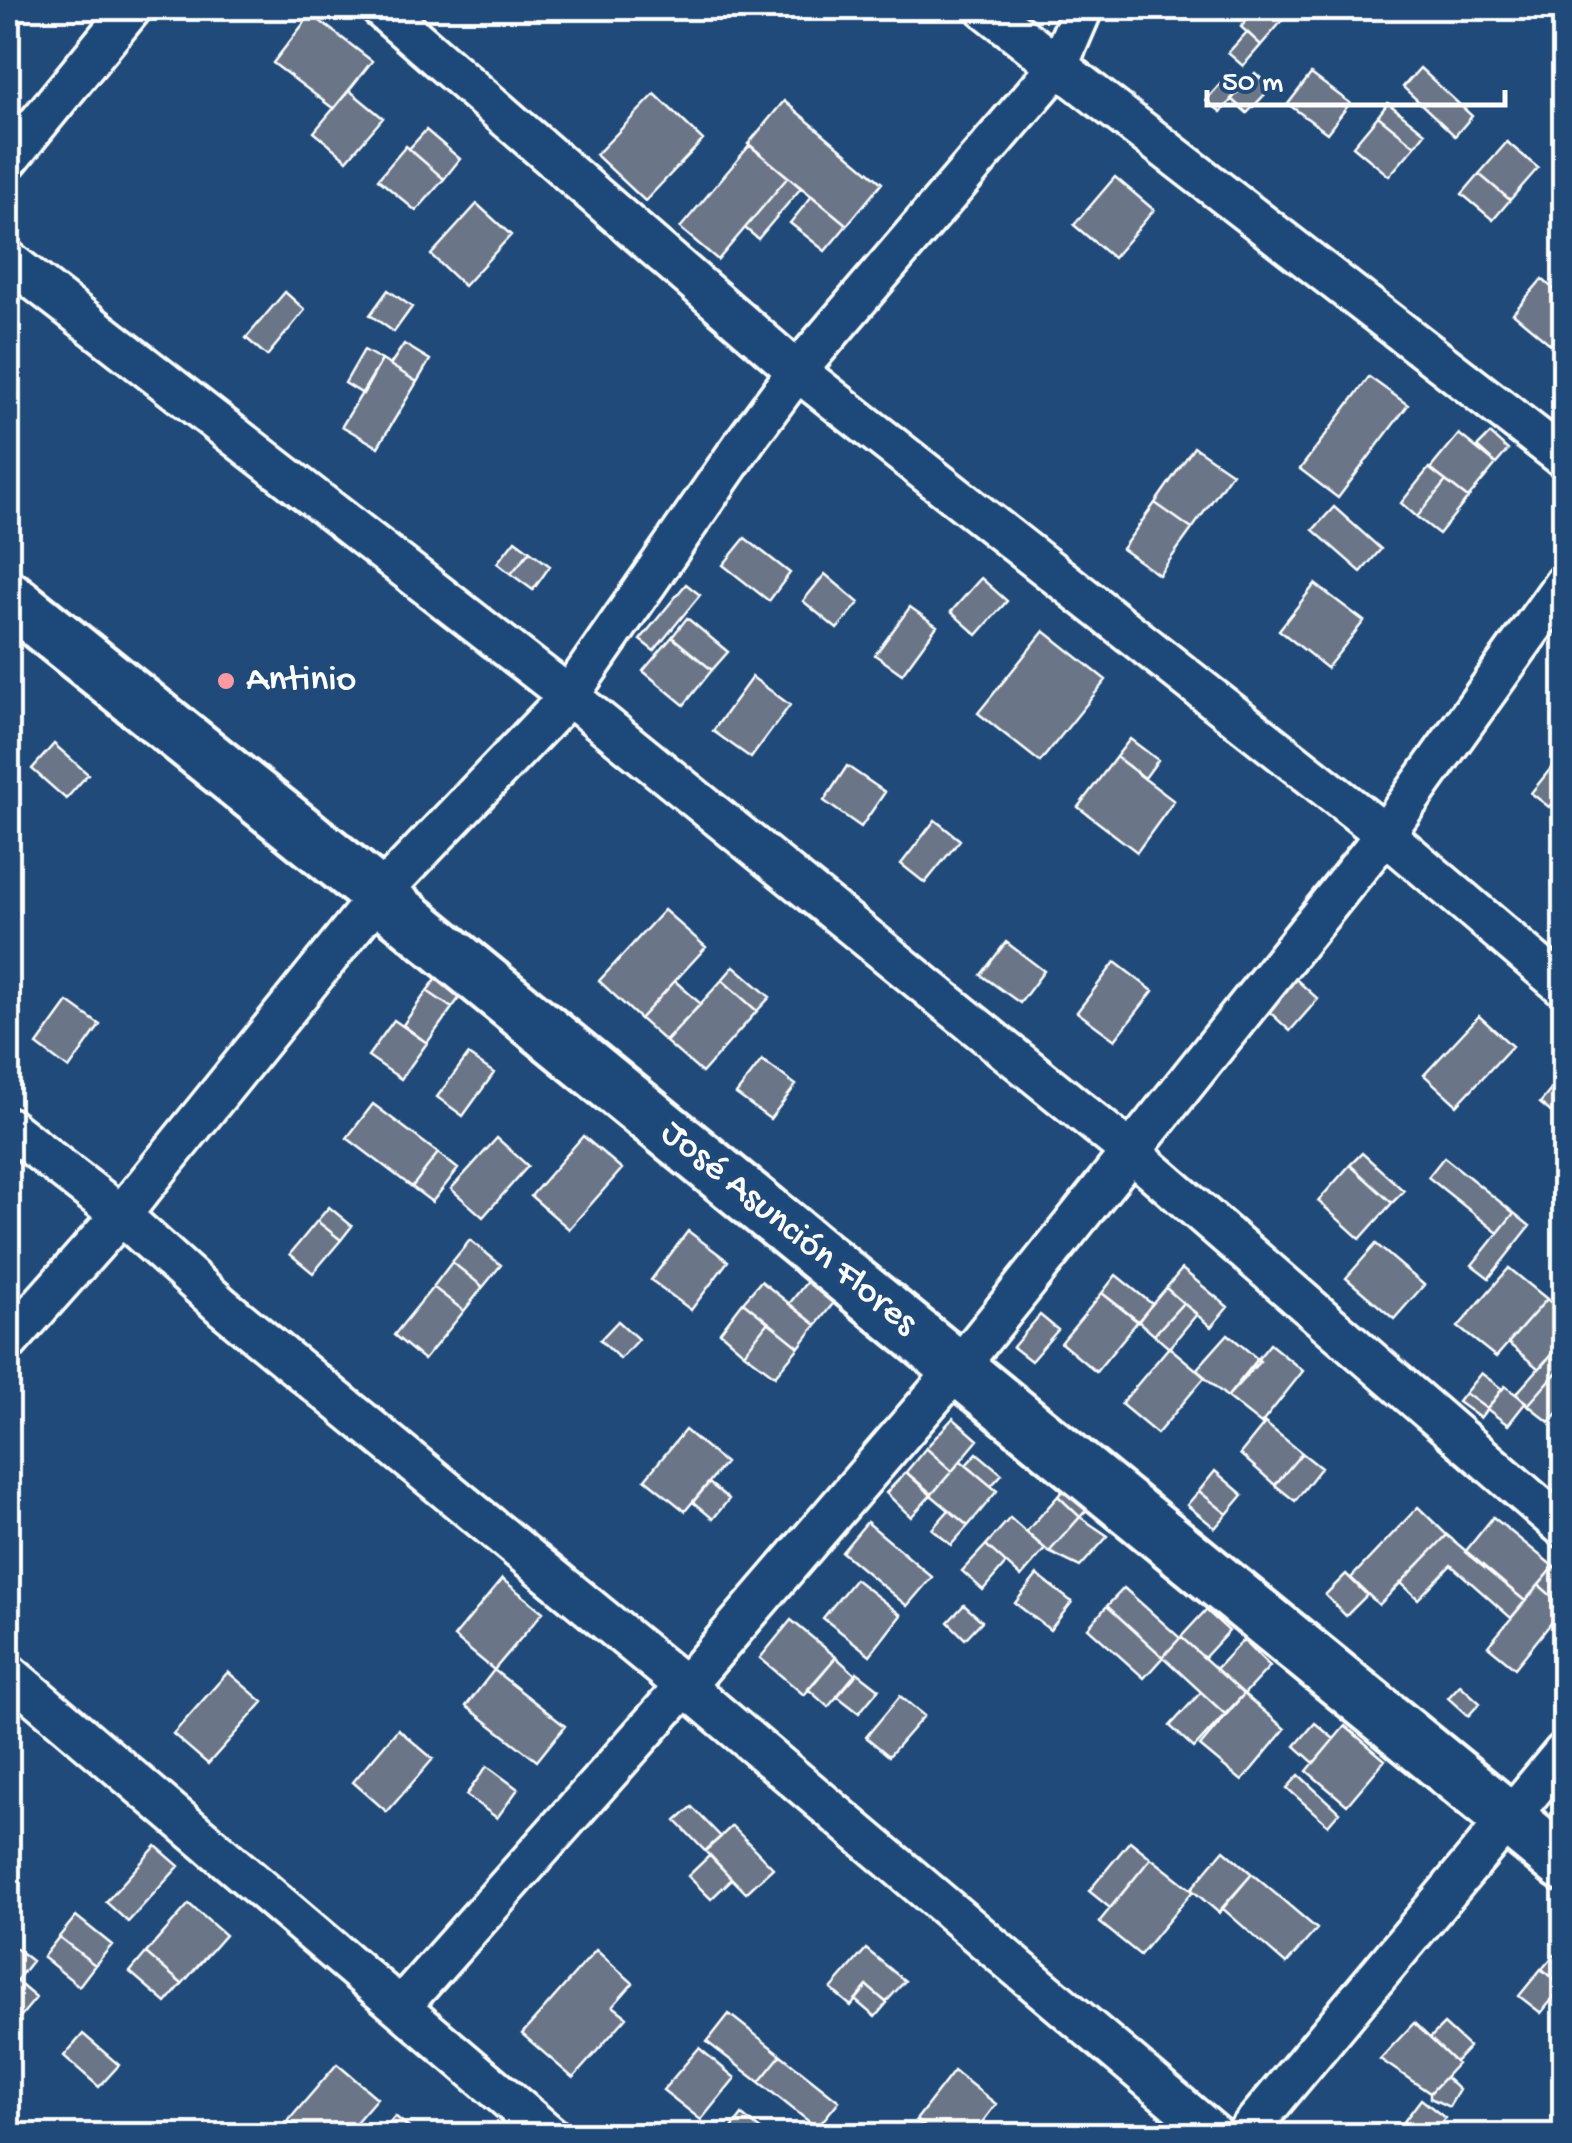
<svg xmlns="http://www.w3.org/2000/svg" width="1572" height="2143" font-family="'Gochi Hand',sans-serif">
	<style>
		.building { fill: #6a7688; stroke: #fff; stroke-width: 2.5 }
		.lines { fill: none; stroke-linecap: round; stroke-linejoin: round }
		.street-casing { stroke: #fff; stroke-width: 45 }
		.secondary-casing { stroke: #fff; stroke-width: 60 }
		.street { stroke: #1f4a7a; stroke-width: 38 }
		.secondary { stroke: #1f4a7a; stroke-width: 52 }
		.poi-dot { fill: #ff9aa2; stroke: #1f4a7a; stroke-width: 4 }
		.labels { text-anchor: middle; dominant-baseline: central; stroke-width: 9; stroke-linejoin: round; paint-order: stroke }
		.poi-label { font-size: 38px; fill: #fff; stroke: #1f4a7a; text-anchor: start }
		.street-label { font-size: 38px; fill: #fff; stroke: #1f4a7a }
	</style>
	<rect width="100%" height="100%" fill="#1f4a7a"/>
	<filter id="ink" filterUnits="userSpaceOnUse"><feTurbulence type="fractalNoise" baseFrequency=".01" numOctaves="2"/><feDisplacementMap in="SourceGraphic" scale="20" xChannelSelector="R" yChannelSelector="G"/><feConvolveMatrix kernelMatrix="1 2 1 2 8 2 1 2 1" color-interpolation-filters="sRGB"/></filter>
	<g filter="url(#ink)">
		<path class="building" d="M1258 8H1285L1290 12 1261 45 1241 27Z
			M311 14 372 61 334 109 273 63Z
			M1247 32 1261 45 1243 66 1228 53Z
			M1420 68 1472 116 1455 136 1403 87Z
			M1231 72 1245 84 1221 112 1206 100Z
			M1255 73 1271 88 1247 113 1231 99Z
			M1311 74 1350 103 1327 133 1288 104Z
			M349 90 383 118 347 160 314 132Z
			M655 94 703 140 645 201 596 155Z
			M784 101 882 183 847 225 748 144Z
			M1388 103 1425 133 1415 146 1378 116Z
			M1378 116 1415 146 1389 176 1353 146Z
			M426 130 460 159 444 179 409 149Z
			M1507 142 1538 168 1510 200 1479 174Z
			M750 145 788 177 718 260 680 228Z
			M406 146 444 179 416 211 378 179Z
			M1479 174 1510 200 1493 220 1462 194Z
			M788 177 801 188 758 239 745 228Z
			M1115 177 1154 210 1113 258 1074 225Z
			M812 196 847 225 825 251 790 223Z
			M477 204 511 235 464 286 431 255Z
			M1542 279 1564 298V351L1562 354 1513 313Z
			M388 290 412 307 394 332 370 315Z
			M285 292 305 310 267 356 246 338Z
			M404 344 430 360 417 382 390 365Z
			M364 350 382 360 363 394 345 383Z
			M382 360 417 382 378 447 342 426Z
			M1369 377 1408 405 1338 498 1300 469Z
			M1459 434 1496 464 1468 498 1430 469Z
			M1490 434 1508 450 1496 464 1477 447Z
			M1194 447 1232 473 1192 529 1155 503Z
			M1429 468 1446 481 1417 517 1401 503Z
			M1446 481 1468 498 1439 534 1417 517Z
			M1155 503 1192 529 1159 575 1122 549Z
			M1334 507 1381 549 1361 572 1313 530Z
			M745 538 790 573 769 601 723 565Z
			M515 540 530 551 511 574 497 563Z
			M530 551 550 566 533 590 511 574Z
			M825 574 859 603 837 629 803 601Z
			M981 578 1007 601 977 635 951 612Z
			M686 584 700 595 654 651 640 640Z
			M1315 584 1364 621 1327 668 1279 630Z
			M910 607 937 626 902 674 875 655Z
			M687 618 728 652 712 670 672 637Z
			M1044 631 1106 680 1040 762 978 713Z
			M672 637 712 670 684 705 643 671Z
			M752 677 790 705 751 758 713 731Z
			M1130 739 1158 760 1145 778 1116 757Z
			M54 744 88 774 66 799 32 769Z
			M1564 752V788L1549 807 1531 793Z
			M1116 757 1174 801 1137 852 1078 807Z
			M847 766 885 792 861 827 824 801Z
			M935 820 960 840 925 883 901 864Z
			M664 910 706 947 640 1019 599 981Z
			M1006 942 1044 971 1020 1003 981 975Z
			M1115 962 1153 991 1115 1040 1077 1012Z
			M734 966 770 997 757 1011 722 980Z
			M1289 973 1318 999 1290 1031 1261 1004Z
			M439 975 463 993 452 1008 427 991Z
			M722 980 757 1011 702 1073 666 1042Z
			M675 981 701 1004 665 1041 640 1019Z
			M427 991 452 1008 427 1043 403 1025Z
			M68 1002 100 1025 69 1069 37 1045Z
			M1479 1016 1512 1046 1457 1105 1424 1075Z
			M394 1020 427 1043 401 1079 368 1056Z
			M468 1055 494 1073 463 1116 437 1097Z
			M762 1060 796 1085 770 1119 736 1094Z
			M1564 1074V1123L1540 1103Z
			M373 1104 438 1153 412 1187 347 1138Z
			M583 1136 622 1169 569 1229 531 1196Z
			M497 1138 528 1166 483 1217 451 1189Z
			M438 1153 458 1169 432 1202 412 1187Z
			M1362 1153 1404 1191 1392 1203 1350 1165Z
			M1444 1157 1514 1213 1498 1233 1428 1177Z
			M1350 1165 1392 1203 1360 1239 1318 1201Z
			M329 1207 352 1226 341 1240 317 1221Z
			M1514 1213 1530 1226 1489 1278 1472 1265Z
			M317 1221 341 1240 313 1273 290 1254Z
			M688 1231 728 1261 691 1310 651 1280Z
			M470 1240 501 1265 483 1287 452 1262Z
			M1376 1244 1424 1285 1394 1319 1346 1278Z
			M452 1262 483 1287 464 1311 433 1287Z
			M1509 1268 1547 1299 1496 1357 1458 1327Z
			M1182 1269 1228 1307 1211 1327 1166 1288Z
			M813 1274 840 1295 816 1325 789 1304Z
			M1116 1275 1152 1304 1138 1322 1102 1293Z
			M761 1281 816 1325 799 1347 743 1302Z
			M433 1287 464 1311 424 1360 394 1335Z
			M1166 1288 1183 1303 1154 1335 1138 1321Z
			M1102 1293 1138 1321 1096 1372 1061 1343Z
			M1547 1299 1564 1314V1340L1539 1369 1508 1343Z
			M743 1302 768 1322 744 1353 720 1332Z
			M1183 1303 1197 1314 1169 1348 1154 1335Z
			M1040 1315 1058 1330 1031 1361 1013 1347Z
			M618 1321 638 1339 620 1359 600 1340Z
			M768 1322 799 1347 775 1376 744 1353Z
			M1228 1334 1260 1361 1227 1397 1196 1370Z
			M1564 1340V1364L1528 1405 1516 1394Z
			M1270 1344 1303 1371 1261 1424 1227 1397Z
			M1169 1347 1205 1377 1157 1434 1121 1404Z
			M1564 1364V1405L1549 1422 1528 1405Z
			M1481 1373 1502 1389 1487 1409 1465 1393Z
			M1505 1386 1526 1402 1508 1425 1487 1409Z
			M1465 1393 1487 1409 1480 1418 1458 1402Z
			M953 1418 978 1440 952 1471 926 1448Z
			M1265 1423 1302 1453 1275 1485 1240 1454Z
			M685 1430 725 1463 685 1511 645 1479Z
			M926 1448 952 1471 932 1494 906 1472Z
			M977 1453 1002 1474 991 1486 966 1465Z
			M1302 1453 1321 1468 1295 1501 1275 1485Z
			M961 1461 997 1491 968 1526 931 1495Z
			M1215 1471 1243 1495 1227 1514 1199 1491Z
			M906 1472 931 1495 911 1517 886 1493Z
			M1071 1481 1094 1502 1080 1517 1058 1496Z
			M709 1483 729 1499 713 1519 693 1502Z
			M1199 1491 1227 1514 1215 1528 1187 1505Z
			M1058 1496 1080 1517 1049 1552 1026 1532Z
			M1418 1507 1447 1535 1379 1605 1351 1578Z
			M949 1510 968 1526 951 1545 932 1529Z
			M1080 1517 1108 1536 1080 1567 1049 1552Z
			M1493 1517 1554 1567 1525 1601 1465 1552Z
			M1010 1518 1045 1549 1021 1577 986 1545Z
			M867 1522 932 1577 907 1606 842 1552Z
			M1447 1535 1525 1601 1511 1618 1451 1565 1418 1599 1401 1583Z
			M986 1545 1006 1563 983 1590 962 1571Z
			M1554 1567 1564 1576V1607L1539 1585Z
			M1346 1574 1367 1595 1346 1616 1325 1595Z
			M1037 1575 1072 1602 1050 1630 1015 1603Z
			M502 1579 543 1612 494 1670 454 1637Z
			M855 1579 901 1615 870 1655 823 1618Z
			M1539 1585 1564 1607 1515 1668 1488 1646Z
			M1124 1588 1180 1638 1163 1657 1107 1606Z
			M964 1605 982 1621 965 1639 948 1622Z
			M1107 1606 1163 1657 1144 1678 1088 1628Z
			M1206 1610 1229 1631 1204 1658 1181 1637Z
			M791 1620 836 1657 804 1695 760 1658Z
			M1181 1637 1244 1694 1225 1714 1163 1657Z
			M1243 1640 1270 1666 1244 1694 1216 1669Z
			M836 1657 856 1675 828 1707 808 1689Z
			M494 1670 565 1726 537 1761 466 1706Z
			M228 1672 263 1702 208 1764 173 1734Z
			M857 1672 879 1689 859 1713 837 1696Z
			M1460 1685 1480 1703 1468 1716 1448 1698Z
			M1201 1692 1225 1714 1194 1748 1170 1726Z
			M1244 1694 1285 1729 1242 1781 1200 1746Z
			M900 1696 924 1716 889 1756 866 1737Z
			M1315 1723 1334 1739 1314 1763 1295 1746Z
			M1345 1726 1385 1760 1347 1805 1307 1771Z
			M398 1729 433 1759 387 1812 353 1782Z
			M487 1766 518 1789 497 1818 466 1795Z
			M1299 1775 1339 1812 1328 1825 1287 1788Z
			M692 1807 721 1837 705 1851 676 1821Z
			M732 1826 773 1868 746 1893 705 1851Z
			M1130 1841 1151 1858 1110 1908 1089 1891Z
			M156 1846 179 1866 128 1922 106 1902Z
			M1224 1850 1252 1874 1219 1913 1191 1889Z
			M710 1855 732 1879 711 1899 688 1876Z
			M1151 1858 1193 1891 1140 1955 1099 1922Z
			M1252 1874 1317 1929 1286 1964 1222 1908Z
			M189 1904 225 1935 182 1984 146 1953Z
			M76 1916 112 1945 95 1965 59 1937Z
			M59 1937 95 1965 79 1986 43 1957Z
			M8 1942 32 1961 16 1981 8 1975Z
			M866 1949 905 1981 886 2002 867 1986 851 2006 831 1989Z
			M596 1950 633 1983 613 2006 627 2017 573 2078 522 2034Z
			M146 1953 182 1984 166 2003 130 1972Z
			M1554 1955 1564 1963V1980L1561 1984 1542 1969Z
			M1541 1969 1563 1986 1541 2013 1519 1996Z
			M16 1981 36 1998 16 2022 8 2015V1991Z
			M867 1986 887 2003 875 2017 855 2000Z
			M729 2014 781 2055 759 2082 707 2042Z
			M1414 2023 1457 2064 1430 2093 1380 2059Z
			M1444 2024 1469 2047 1455 2062 1430 2038Z
			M83 2034 119 2065 99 2087 64 2056Z
			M699 2048 735 2078 701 2120 663 2090Z
			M781 2055 839 2101 817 2128 759 2082Z
			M337 2064 377 2098 344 2136H306L288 2121Z
			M954 2071 996 2104 972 2136H936L916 2120Z
			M1445 2077 1459 2090 1449 2107 1430 2098V2093Z
			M1421 2099 1445 2118 1432 2136H1393Z
			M742 2115 768 2136H726Z
			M395 2116 419 2136H378Z"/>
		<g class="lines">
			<g class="street-casing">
				<path id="street" d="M380 8 797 371 1385 834 1564 987
					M985 8 1058 66 1564 458
					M8 160 132 8
					M8 260 569 696 1132 1153 1564 1528
					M8 1127 121 1215 223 1307 685 1686 1216 2136
					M8 1342 121 1215 379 895 569 696 746 440 797 371 1058 66 1083 8
					M8 1673 551 2136
					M401 2006 685 1686 958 1368 1385 834 1564 583
					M1244 2136 1564 1752"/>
			</g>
			<g class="secondary-casing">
				<path id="secondary" d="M8 597 379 895 1564 1864"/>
			</g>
			<use href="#street" class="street"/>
			<use href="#secondary" class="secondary"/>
		</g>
	</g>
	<circle class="poi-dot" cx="226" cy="681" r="10"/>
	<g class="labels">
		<g class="poi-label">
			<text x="246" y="681">Antinio</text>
		</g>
		<g class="street-label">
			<text transform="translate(788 1229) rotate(39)">José Asunción Flores</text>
		</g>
	</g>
	<rect width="1572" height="2143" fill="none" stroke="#1f4a7a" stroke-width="40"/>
	<rect x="20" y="20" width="1532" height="2103" fill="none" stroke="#fff" stroke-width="4" filter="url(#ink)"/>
	<path d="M1207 90v15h298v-15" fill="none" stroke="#ffffff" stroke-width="5"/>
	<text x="1222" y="90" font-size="30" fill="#ffffff" stroke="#1f4a7a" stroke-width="8" paint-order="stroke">50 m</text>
</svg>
